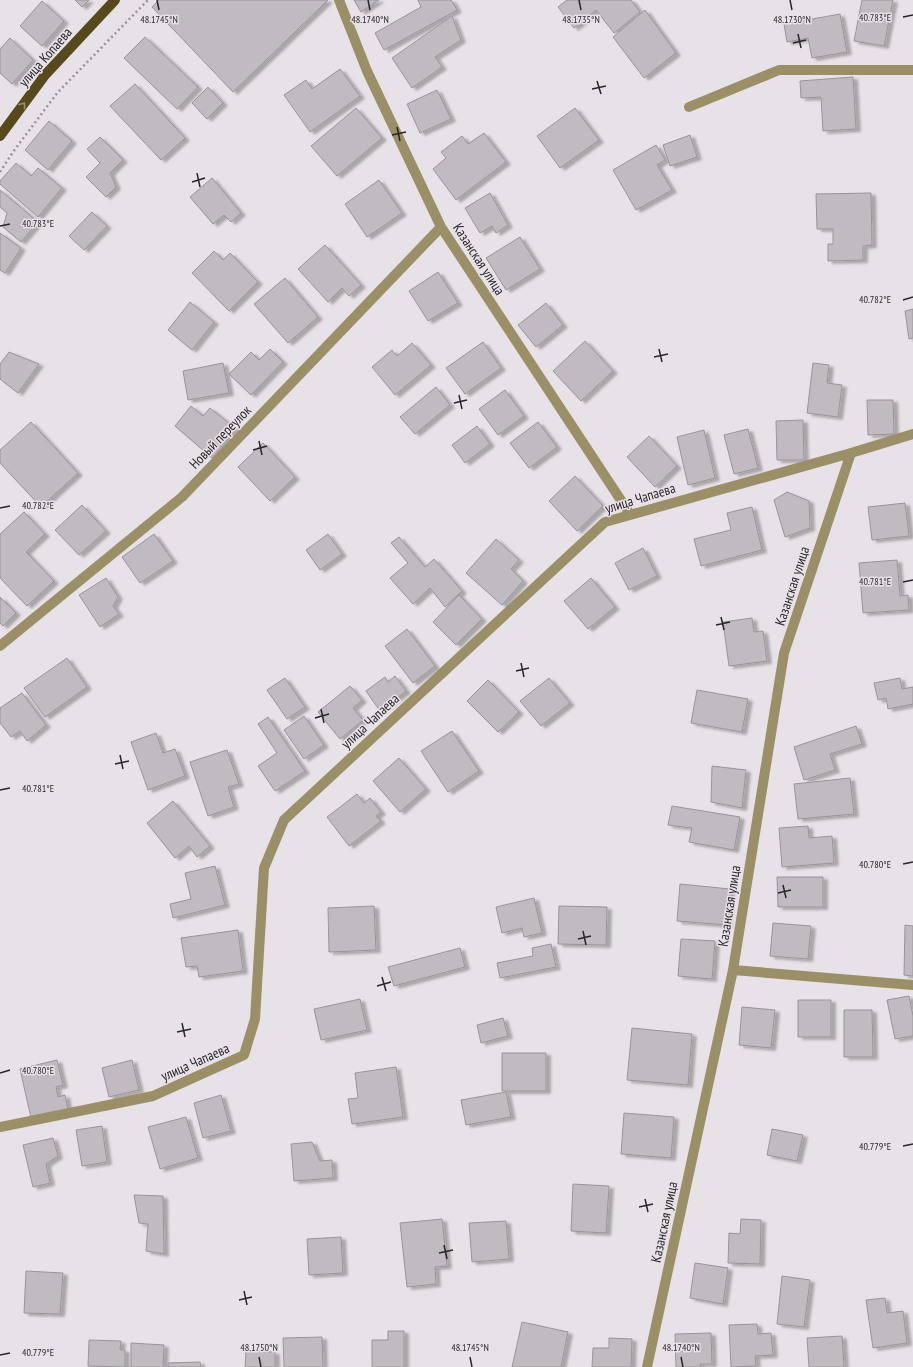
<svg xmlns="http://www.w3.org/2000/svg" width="913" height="1367" font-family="'PT Sans Narrow',sans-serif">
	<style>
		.building { fill: #c0bbc0; stroke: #989499; filter: url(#shadow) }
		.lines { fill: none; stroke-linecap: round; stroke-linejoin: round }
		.path { stroke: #969396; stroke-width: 2.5; stroke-dasharray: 2 3; stroke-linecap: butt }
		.minor { stroke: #9b8f67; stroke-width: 10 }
		.major { stroke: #564a1d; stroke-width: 10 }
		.oneway { stroke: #978e78 }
		.ticks { fill: none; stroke: #282628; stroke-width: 1.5 }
		.labels { text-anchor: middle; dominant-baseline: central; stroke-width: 3; stroke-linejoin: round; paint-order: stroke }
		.street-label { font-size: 14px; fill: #282628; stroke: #e7e2e7 }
		.ticks-label { font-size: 10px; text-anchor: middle; fill: #282628; stroke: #e7e2e7; stroke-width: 3; stroke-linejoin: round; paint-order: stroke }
	</style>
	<defs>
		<filter id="shadow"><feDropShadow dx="4.5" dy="2.5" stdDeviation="1" flood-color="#0004"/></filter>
	</defs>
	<rect width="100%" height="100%" fill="#e7e2e7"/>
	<path class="building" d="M75 0H89L82 7Z
		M159 0H328L233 92 152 7Z
		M354 0H379L361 12Z
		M418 0H451L457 10 384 50 375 33 421 7Z
		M567 0H631L640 12 614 33 596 10 574 28 558 7Z
		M862 0H893L884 46 854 41Z
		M42 1 64 21 42 46 20 26Z
		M645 10 676 53 644 78 613 37Z
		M840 14 847 52 812 58 808 38 787 42 784 24Z
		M452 16 461 40 435 57 442 67 412 88 392 58Z
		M145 37 198 87 177 109 124 58Z
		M10 38 33 60 12 84 0 73V49Z
		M340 69 360 96 310 132 284 95 306 80 312 89Z
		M853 77 856 129 823 131 821 97 801 98 800 81Z
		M135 84 185 138 161 160 110 106Z
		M208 87 223 103 207 119 192 103Z
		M437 90 451 119 420 133 407 104Z
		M356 108 382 138 337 176 311 146Z
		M575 108 599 140 560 168 537 136Z
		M49 121 72 141 48 170 25 150Z
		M484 133 506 162 456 200 433 169 446 158 441 152 462 136 468 144Z
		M690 135 697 157 670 166 663 145Z
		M100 137 123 160 110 173 116 187 106 197 86 177 100 163 87 149Z
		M656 145 665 160 657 165 672 190 636 210 613 170Z
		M16 163 31 176 38 168 62 188 38 217 0 184V181Z
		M212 178 241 213 231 222 224 215 213 224 190 197Z
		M379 180 402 213 367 237 345 204Z
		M0 190 38 222 21 242 3 227 7 213 0 207Z
		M490 193 508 225 496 233 492 226 480 233 465 208Z
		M871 193 872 245 863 246V260L828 261V244H833V229H817L816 194Z
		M92 212 107 226 84 250 69 236Z
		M0 233 21 248 5 273 0 270Z
		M520 237 540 269 506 290 486 258Z
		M325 245 361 285 349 296 342 288 328 302 298 269Z
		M214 251 223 260 230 253 258 282 229 311 192 273Z
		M438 272 458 303 428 321 409 291Z
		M285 278 318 317 288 343 254 304Z
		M190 302 214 322 192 350 168 330Z
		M546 303 563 325 536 347 518 325Z
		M913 309V338L909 339 905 311Z
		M585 341 613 371 581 401 553 371Z
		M483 342 501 368 465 394 446 368Z
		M412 343 431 365 395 395 372 367 392 350 397 356Z
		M270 349 283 362 251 395 229 374 251 352 259 360Z
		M9 352 39 364 18 393 0 379V364Z
		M223 363 229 393 188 400 183 371Z
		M813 363 829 365 827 383 842 385 838 417 807 413Z
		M436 387 450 405 415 434 400 417Z
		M505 390 524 416 498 435 479 409Z
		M867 400H893L894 434 868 435Z
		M191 406 203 416 210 408 236 429 212 458 175 426Z
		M803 420 804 460H777L776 421Z
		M31 422 78 473 41 507 0 463V450Z
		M538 422 557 447 529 468 510 443Z
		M477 426 490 444 465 463 452 445Z
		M748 429 758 468 734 474 724 435Z
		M704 430 715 478 688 485 677 437Z
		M649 436 677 466 655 487 627 457Z
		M263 443 295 477 270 501 238 467Z
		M575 476 603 506 577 531 549 501Z
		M787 492 809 501 810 528 785 537 774 500Z
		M905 503 909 536 872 540 868 507Z
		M82 505 106 531 79 555 55 530Z
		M752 507 762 550 701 566 694 539 731 530 727 513Z
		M24 512 45 534 26 552 54 581 27 606 0 578V534Z
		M154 534 173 561 140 583 122 557Z
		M328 534 342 554 320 570 306 550Z
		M399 537 425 567 434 559 462 591 445 607 430 588 413 604 390 578 408 563 391 543Z
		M496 539 519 560 511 569 523 581 502 605 466 573Z
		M643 548 657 576 629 590 615 563Z
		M897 560 900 596 908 595 909 610 863 613 859 563Z
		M106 578 118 597 113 606 119 614 100 627 79 595Z
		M591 578 615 607 588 629 564 601Z
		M459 595 482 619 456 645 433 622Z
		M0 597 16 613 3 626 0 623Z
		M752 618 754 632 763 631 767 661 729 666 723 622Z
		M407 629 435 666 413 683 385 646Z
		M67 658 87 687 45 717 24 688Z
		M395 676 406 691 380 711 366 691 385 677 388 682Z
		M285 678 305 707 287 719 267 690Z
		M549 678 570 703 541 726 520 701Z
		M900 678 902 689 913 687V704L888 709 886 698 878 700 874 683Z
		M488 680 519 712 498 732 467 701Z
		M350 686 362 700 353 708 363 720 340 739 318 712Z
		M697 690 748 699 742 732 691 723Z
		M22 693 46 725 27 741 20 731 11 737 0 723V708Z
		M304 716 324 745 304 759 284 730Z
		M268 717 305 771 275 791 258 766 277 753 258 724Z
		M856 726 862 744 830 754 835 770 804 780 794 747Z
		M452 731 479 771 448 792 421 751Z
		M156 733 163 753 175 749 185 776 148 790 131 742Z
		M227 750 239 784 228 787 234 807 208 816 190 762Z
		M399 758 426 789 400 812 373 781Z
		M712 766 746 770 742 808 711 802Z
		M850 778 854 814 798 819 794 784Z
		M357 794 364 803 370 798 381 812 376 816 381 821 349 846 327 817Z
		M173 801 210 846 197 857 189 846 175 858 147 823Z
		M672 806 740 817 734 850 689 842 692 828 668 825Z
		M808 826 809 838 832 836 834 863 782 867 779 828Z
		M215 866 225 905 173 918 170 904 191 899 185 873Z
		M777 877H823V907H778Z
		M680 884 730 889 727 925 677 921Z
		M534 898 542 933 524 937 522 928 502 933 496 907Z
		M374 906 376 950 329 952 328 908Z
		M559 906 607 907 606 945 558 944Z
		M773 923 811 926 808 959 770 956Z
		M905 925 913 926V976L904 975Z
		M238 930 243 971 199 977 197 966 186 967 181 938Z
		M681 939 715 941 712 979 678 976Z
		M551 944 556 967 500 978 497 963 533 956 532 948Z
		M460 948 465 967 394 986 388 967Z
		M909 996 913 1016V1036L895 1039 887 1000Z
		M360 999 367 1030 321 1040 314 1009Z
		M798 1000H831V1037H798Z
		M742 1007 775 1010 771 1048 739 1045Z
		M844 1010H872L873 1057H844Z
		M503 1018 508 1036 481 1043 477 1025Z
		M632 1028 692 1034 688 1085 627 1080Z
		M502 1053H546V1091H502Z
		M57 1060 63 1085 56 1087 58 1097 65 1095 68 1110 31 1118 20 1069Z
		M132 1060 139 1090 109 1097 102 1068Z
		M396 1067 403 1117 352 1124 348 1099 358 1098 355 1073Z
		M506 1092 511 1117 466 1125 461 1100Z
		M221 1095 231 1131 203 1138 194 1103Z
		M624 1113 674 1117 671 1158 621 1154Z
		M186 1117 198 1158 160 1169 148 1127Z
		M102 1126 107 1162 82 1166 76 1130Z
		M772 1129 803 1135 797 1161 767 1155Z
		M53 1138 58 1156 46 1164 50 1183 33 1187 23 1145Z
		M312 1142 320 1161 332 1160 333 1178 294 1181 291 1144Z
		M573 1184 609 1186 606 1233 571 1231Z
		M134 1195 163 1196 164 1254 146 1251 148 1224 139 1223Z
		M442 1219 447 1266 435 1267 436 1284 407 1287 400 1223Z
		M741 1219 761 1220 760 1264 728 1263 729 1233 740 1234Z
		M506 1221 509 1259 472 1262 469 1223Z
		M341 1237 343 1273 309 1275 307 1239Z
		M695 1263 728 1268 723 1304 690 1298Z
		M26 1271 63 1273 60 1314 24 1313Z
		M782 1276 810 1280 804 1327 777 1324Z
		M885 1298 887 1313 903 1311 907 1343 873 1348 866 1300Z
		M522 1322 568 1332 561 1367H512Z
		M757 1324 758 1334 771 1333 773 1355 755 1356 756 1366 731 1367 729 1325Z
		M388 1331H404V1367H372V1340H388Z
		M711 1333 712 1364H700L701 1367H676L675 1334Z
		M842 1336 844 1367H809L807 1338Z
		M322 1337 323 1367H284L283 1338Z
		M609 1338 632 1339 631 1367H592L593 1348H609Z
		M89 1340 121 1341 120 1350H125V1367L88 1366Z
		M131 1343 164 1345 163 1367H131Z
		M246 1351 275 1352V1367H245Z
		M200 1362 201 1367H168V1363Z"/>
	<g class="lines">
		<path class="path" d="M0 172 13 152 58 92 148 0"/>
		<path class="minor" d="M339 0 367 71 441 227 630 514
			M689 107 779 70H913
			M0 646 182 497 441 227
			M733 970 913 985
			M0 1127 153 1096 244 1055 255 1019 264 868 284 820 605 522 851 453 913 434
			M647 1367 733 970 784 653 851 453"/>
		<path class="major" d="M0 136 45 75 115 0"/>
	</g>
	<defs><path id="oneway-chevron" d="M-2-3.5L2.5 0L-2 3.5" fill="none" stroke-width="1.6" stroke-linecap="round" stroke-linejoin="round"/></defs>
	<use class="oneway" href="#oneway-chevron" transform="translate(23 105) rotate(-53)"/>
	<path class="ticks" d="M157 0 159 10M368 0 370 10M579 0 581 10M790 0 792 10M903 17 913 15M798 34 801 48M793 43 806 40M597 81 601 94M592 89 606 86M397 127 400 141M392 135 406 132M197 173 200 187M192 182 205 178M0 226 10 224M903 300 913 297M659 349 662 362M654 357 668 354M459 395 462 409M454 403 467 400M259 441 262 455M253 450 267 446M0 508 10 506M903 582 913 580M721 617 724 630M716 625 730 622M521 663 524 677M516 671 529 668M321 709 324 723M315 718 329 714M120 755 123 769M115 764 129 761M0 790 10 788M903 864 913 862M783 885 786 898M778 893 791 890M583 931 586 945M578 939 591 936M382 977 386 991M377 986 391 982M182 1023 185 1037M177 1032 191 1029M0 1073 10 1070M903 1146 913 1144M645 1199 648 1212M639 1207 653 1204M444 1245 447 1259M439 1253 453 1250M244 1291 247 1305M239 1300 252 1297M0 1355 10 1353M259 1357 261 1367M470 1357 472 1367M681 1357 683 1367"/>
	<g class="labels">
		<g class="street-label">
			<text transform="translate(45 57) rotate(-49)">улица Копаева</text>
			<text transform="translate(479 259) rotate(57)">Казанская улица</text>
			<text transform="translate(220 437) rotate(-46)">Новый переулок</text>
			<text transform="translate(640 498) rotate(-17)">улица Чапаева</text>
			<text transform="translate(792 586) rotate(-72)">Казанская улица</text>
			<text transform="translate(370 721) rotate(-43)">улица Чапаева</text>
			<text transform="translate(729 906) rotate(-81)">Казанская улица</text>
			<text transform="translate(195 1062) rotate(-24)">улица Чапаева</text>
			<text transform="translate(664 1222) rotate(-78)">Казанская улица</text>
		</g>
	</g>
	<g class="ticks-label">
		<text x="875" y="21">40.783°E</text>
		<text x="159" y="23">48.1745°N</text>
		<text x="370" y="23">48.1740°N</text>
		<text x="581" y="23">48.1735°N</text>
		<text x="792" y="23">48.1730°N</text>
		<text x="38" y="227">40.783°E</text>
		<text x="875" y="303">40.782°E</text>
		<text x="38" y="509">40.782°E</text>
		<text x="875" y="585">40.781°E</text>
		<text x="38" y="792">40.781°E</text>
		<text x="875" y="868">40.780°E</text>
		<text x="38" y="1074">40.780°E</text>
		<text x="875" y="1150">40.779°E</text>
		<text x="259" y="1351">48.1750°N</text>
		<text x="470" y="1351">48.1745°N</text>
		<text x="681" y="1351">48.1740°N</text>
		<text x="38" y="1356">40.779°E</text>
	</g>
</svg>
